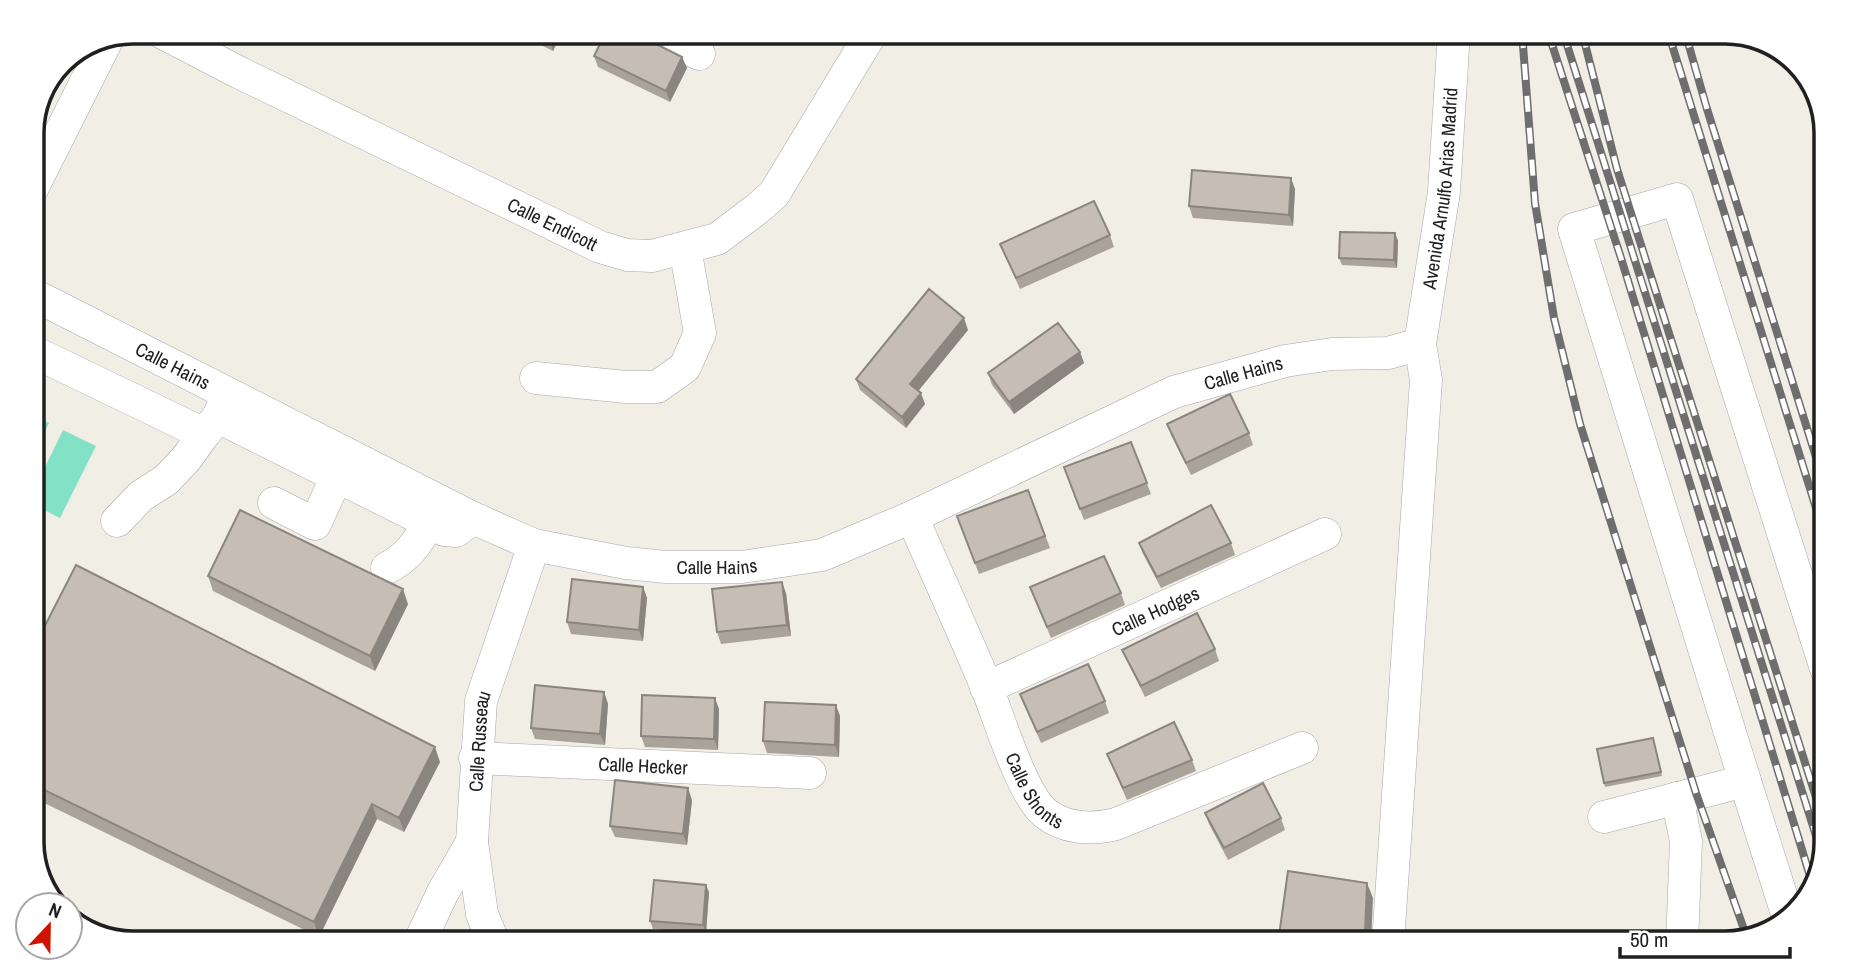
<svg xmlns="http://www.w3.org/2000/svg" width="1858" height="975" font-family="'Archivo Narrow',sans-serif">
	<style>
		.pitch { fill: #83e1c5 }
		.lines { fill: none; stroke-linecap: round; stroke-linejoin: round }
		.minor-casing { stroke: #a7a7a7; stroke-width: 33 }
		.minor { stroke: #fff; stroke-width: 32 }
		.rail-casing { stroke: #6e6e6e; stroke-width: 8 }
		.rail { stroke: #fff; stroke-width: 5; stroke-dasharray: 16; stroke-linecap: butt }
		.wall { fill: #aaa39c }
		.shaded-wall { fill: #8b857f }
		.building { fill: #c6beb5; stroke: #8b857f; stroke-width: 2 }
		.labels { text-anchor: middle; dominant-baseline: central; stroke-width: 7; stroke-linejoin: round; paint-order: stroke }
		.street-label { font-size: 19px; fill: #202020; stroke: #fff }
		.rim { fill: none; stroke: #202020; stroke-width: 3.5 }
	</style>
	<rect width="100%" height="100%" fill="#f1eee6"/>
	<path class="pitch" d="M32 414 49 423 32 458Z
		M63 430 96 446 60 518 32 504V494Z"/>
	<g class="lines">
		<g class="minor-casing">
			<g id="minor">
				<path id="s1" d="M161 32 240 73 600 247 627 255 652 256 717 239 757 209 774 194 872 32"/>
				<path d="M654 32 699 54"/>
				<path d="M32 189 106 42"/>
				<path id="s2" d="M32 294 473 518 534 545 626 563 666 567H742L822 555 912 517 1174 392 1285 361 1332 354 1388 353 1420 344"/>
				<path d="M32 351 204 434 218 417 226 399"/>
				<path d="M536 378 626 387H657L685 367 700 333 685 248"/>
				<path d="M218 417 444 530 456 531 473 518"/>
				<path d="M274 503 315 524 337 476"/>
				<path id="s3" d="M912 517C937 574 963 631 987 688 999 718 1022 794 1045 813 1064 829 1093 830 1116 824L1302 748"/>
				<path d="M117 521 141 496 166 480 186 459 204 434"/>
				<path d="M387 568C407 558 418 543 428 523"/>
				<path id="s4" d="M986 688 1325 534"/>
				<path id="s5" d="M475 758 810 773"/>
				<path d="M1745 781 1788 917"/>
				<path d="M1677 798 1686 841 1682 943"/>
				<path d="M1604 817 1745 781 1574 229 1677 199 1826 669"/>
				<path d="M419 943 443 892 472 842"/>
				<path id="s6" d="M494 943 482 914 472 842 481 701 534 545"/>
				<path id="s7" d="M1388 943 1426 380 1420 344 1444 192 1454 32"/>
			</g>
		</g>
		<use href="#minor" class="minor"/>
		<g class="rail-casing">
			<path id="rail" d="M1522 32 1535 203 1554 318 1580 424 1696 793 1747 938
				M1548 32 1621 258 1814 889
				M1563 32 1823 858
				M1582 32 1617 169 1826 829
				M1668 32 1826 540
				M1685 32 1707 109 1826 489"/>
		</g>
		<use href="#rail" class="rail"/>
	</g>
	<path class="wall" d="M515 32H562L553 51Z
		M642 37 682 57 687 68 670 102 598 67 594 56Z
		M1295 189 1293 226 1193 218 1189 206Z
		M1395 233 1398 241 1397 268 1342 265 1339 258Z
		M1110 235 1114 247 1020 289 1000 244Z
		M968 330 918 391 925 404 906 428 860 390 856 379Z
		M1080 352 1084 363 1014 414 992 385 988 373Z
		M1167 424 1249 433 1253 445 1191 475 1171 435Z
		M1131 442 1151 494 1084 520 1064 467Z
		M1028 490 1050 548 979 574 957 516Z
		M1139 543H1231L1235 555 1161 588 1143 554Z
		M208 576 408 604 375 671 213 591Z
		M643 587 647 598 643 641 571 634 567 622Z
		M1030 587 1121 593 1125 605 1051 638Z
		M786 593 791 636 721 644 717 632Z
		M1215 649 1219 661 1145 697 1127 661 1122 650Z
		M32 651 440 762 404 832 377 819 319 937 32 797Z
		M604 692 608 704 605 745 535 739 531 728Z
		M1020 694 1105 701 1109 713 1041 743Z
		M719 709 718 750 645 747 641 736Z
		M840 716 839 757 767 753 763 741Z
		M1653 738 1662 776 1605 787 1604 783Z
		M1107 754 1192 760 1196 771 1127 800Z
		M692 800 687 845 615 837 610 826Z
		M1205 813 1281 818 1285 830 1228 860 1209 824Z
		M709 892 706 933 653 929 650 921Z"/>
	<path class="shaded-wall" d="M552 32H562L553 51 549 39Z
		M682 57 687 68 670 102 666 91Z
		M1291 178 1295 189 1293 226 1289 215Z
		M1395 233 1398 241 1397 268 1394 260Z
		M964 318 968 330 915 395 910 384Z
		M1080 352 1084 363 1014 414 1009 402Z
		M921 393 925 404 906 428 902 417Z
		M782 582 786 593 791 636 787 625Z
		M643 587 647 598 643 641 639 630Z
		M403 589 408 604 375 671 370 656Z
		M604 692 608 704 605 745 600 734Z
		M715 698 719 709 718 750 714 739Z
		M836 705 840 716 839 757 835 745Z
		M435 747 440 762 404 832 399 818Z
		M688 788 692 800 687 845 683 834Z
		M372 804 377 819 319 937 314 922Z
		M1367 883 1373 898 1371 943H1364Z
		M706 885 709 892 706 933 703 925Z"/>
	<path class="building" d="M533 32H552L549 39Z
		M606 32H636L642 37 682 57 666 91 594 56Z
		M1192 170 1291 178 1289 215 1189 206Z
		M1094 201 1110 235 1016 278 1000 244Z
		M1340 232 1395 233 1394 260 1339 258Z
		M929 289 964 318 910 384 921 393 902 417 856 379Z
		M1058 323 1080 352 1009 402 988 373Z
		M1230 394 1249 433 1186 463 1167 424Z
		M1131 442 1147 483 1080 509 1064 467Z
		M1028 490 1045 536 975 563 957 516Z
		M1211 505 1231 543 1157 577 1139 543Z
		M240 510 403 589 370 656 208 576Z
		M1104 556 1121 593 1047 627 1030 587Z
		M76 565 435 747 399 818 372 804 314 922 32 784V651Z
		M572 579 643 587 639 630 567 622Z
		M782 582 787 625 717 632 712 589Z
		M1197 613 1215 649 1141 686 1122 650Z
		M1088 664 1105 701 1037 732 1020 694Z
		M535 685 604 692 600 734 531 728Z
		M642 695 715 698 714 739 641 736Z
		M765 702 836 705 835 745 763 741Z
		M1174 722 1192 760 1123 788 1107 754Z
		M1653 738 1661 772 1604 783 1597 749Z
		M615 780 688 788 683 834 610 826Z
		M1263 783 1281 818 1224 848 1205 813Z
		M1288 871 1367 883 1365 933 1364 943H1278Z
		M654 880 706 885 703 925 650 921Z"/>
	<g class="labels">
		<g class="street-label">
			<text stroke="none"><textPath href="#s7" startOffset="758">Avenida Arnulfo Arias Madrid</textPath></text>
			<text stroke="none"><textPath href="#s1" startOffset="436">Calle Endicott</textPath></text>
			<text stroke="none"><textPath href="#s2" startOffset="158">Calle Hains</textPath></text>
			<text stroke="none"><textPath href="#s2" startOffset="1312">Calle Hains</textPath></text>
			<text stroke="none"><textPath href="#s2" startOffset="746">Calle Hains</textPath></text>
			<text stroke="none"><textPath href="#s4" startOffset="186">Calle Hodges</textPath></text>
			<text stroke="none"><textPath href="#s6" startOffset="205">Calle Russeau</textPath></text>
			<text stroke="none"><textPath href="#s5" startOffset="168">Calle Hecker</textPath></text>
			<text stroke="none"><textPath href="#s3" startOffset="301">Calle Shonts</textPath></text>
		</g>
	</g>
	<path d="M0 0H1858V975H0ZM133 44H1725A89 89 0 0 1 1814 133V842A89 89 0 0 1 1725 931H133A89 89 0 0 1 44 842V133A89 89 0 0 1 133 44Z" fill="#fff" fill-rule="evenodd"/>
	<path class="rim" d="M133 44H1725A89 89 0 0 1 1814 133V842A89 89 0 0 1 1725 931H133A89 89 0 0 1 44 842V133A89 89 0 0 1 133 44Z"/>
	<g transform="translate(49 926) rotate(22)"><circle r="33" fill="#ffffff" stroke="#a6a6a6" stroke-width="2"/>
	<path d="M0-5L12 26L0 18L-12 26Z" fill="#d01300"/>
	<text y="-10" font-size="19" font-weight="bold" text-anchor="middle" fill="#202020">N</text>
	</g>
	<path d="M1620 947v10h170v-10" fill="none" stroke="#202020" stroke-width="3.5"/>
	<text x="1630" y="947" font-size="21" fill="#202020" stroke="#ffffff" stroke-width="5" paint-order="stroke">50 m</text>
</svg>
